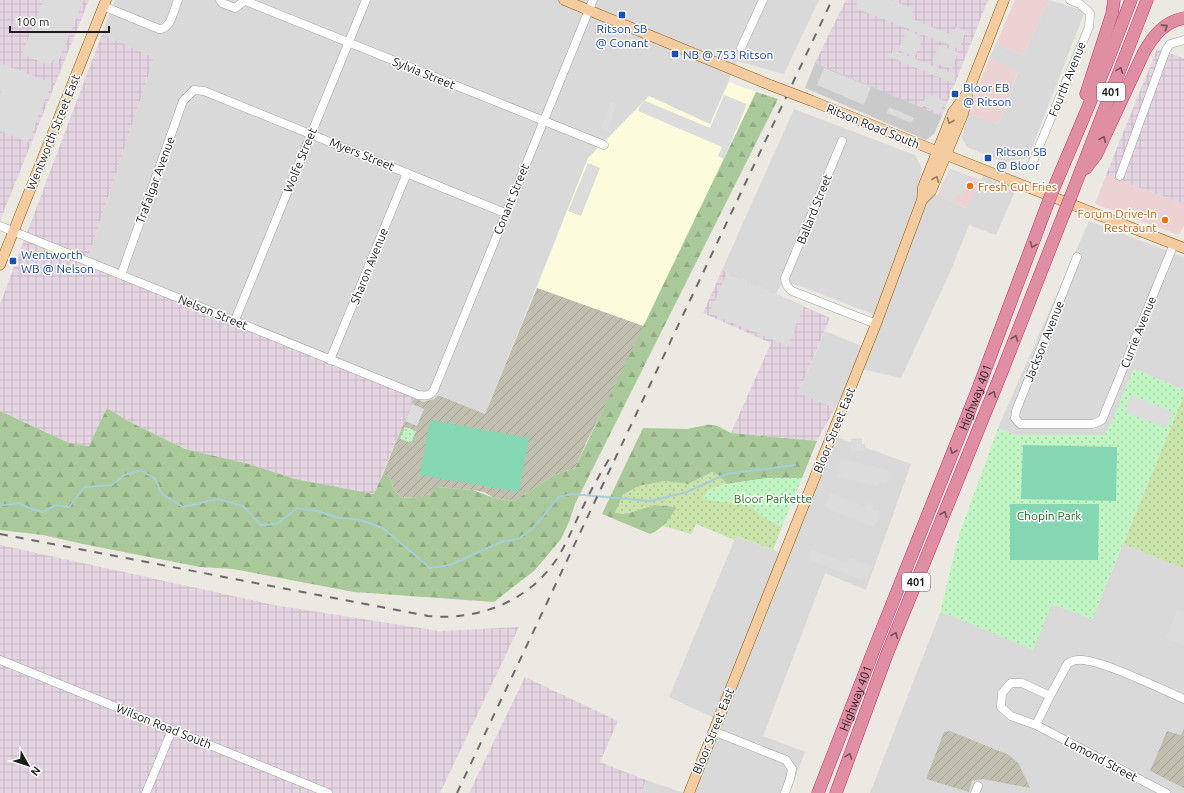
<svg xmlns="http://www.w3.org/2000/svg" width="1184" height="793" font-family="Ubuntu,sans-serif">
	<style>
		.residential { fill: #dad9d9 }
		.commercial { fill: #ecd2d2 }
		.industrial { fill: url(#industrial-grid) }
		.education { fill: #fcfbdc }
		.religious { fill: #cacaca }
		.construction { fill: url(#construction-furrows) }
		.grass { fill: url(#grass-dots) }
		.forest { fill: url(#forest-firs) }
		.park { fill: url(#park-dots) }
		.pitch { fill: #85d6b3 }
		.parking { fill: #dcdcdc }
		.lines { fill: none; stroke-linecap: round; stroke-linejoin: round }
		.stream { stroke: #a5ced7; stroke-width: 2 }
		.minor-casing { stroke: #a0a0a0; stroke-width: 9 }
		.major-casing { stroke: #88590b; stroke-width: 11 }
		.highway-casing { stroke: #c9316c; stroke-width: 13 }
		.minor { stroke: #fff; stroke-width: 8 }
		.major { stroke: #f4cca0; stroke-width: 10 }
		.highway { stroke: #df8fa1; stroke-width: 12 }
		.rail { stroke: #6a6a6a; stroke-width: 2; stroke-dasharray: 8 8; stroke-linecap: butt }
		.major-bridge-casing { stroke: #88590b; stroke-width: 11; stroke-linecap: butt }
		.highway-bridge-casing { stroke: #c9316c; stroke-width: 13; stroke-linecap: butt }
		.major-bridge { stroke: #f4cca0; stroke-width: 10 }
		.highway-bridge { stroke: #df8fa1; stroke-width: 12 }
		.oneway { stroke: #745058 }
		.oneway2 { stroke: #937d65 }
		.transit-dot { fill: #1a4fb4; stroke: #fff; stroke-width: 1.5 }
		.food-dot { fill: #e8710a; stroke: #fff; stroke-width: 1.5 }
		.labels { text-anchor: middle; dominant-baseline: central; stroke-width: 3; stroke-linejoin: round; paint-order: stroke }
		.shield { fill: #fff; stroke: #606060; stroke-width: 1 }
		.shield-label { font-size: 11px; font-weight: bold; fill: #1c1c1c }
		.transit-label { font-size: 12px; fill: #164399; stroke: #fff; text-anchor: start }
		.street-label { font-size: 12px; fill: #1c1c1c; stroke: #fff }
		.food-label { font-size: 12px; fill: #c56008; stroke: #fff; text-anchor: start }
		.park-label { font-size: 12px; fill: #137017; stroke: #fff }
	</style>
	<defs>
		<pattern id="industrial-grid" width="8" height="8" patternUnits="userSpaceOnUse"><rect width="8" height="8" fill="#e5d5e3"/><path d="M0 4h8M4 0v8" fill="none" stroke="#c4b6c2"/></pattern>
		<pattern id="construction-furrows" width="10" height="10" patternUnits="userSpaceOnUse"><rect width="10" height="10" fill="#c0bfaf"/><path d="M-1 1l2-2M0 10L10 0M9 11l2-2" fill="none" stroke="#a4a496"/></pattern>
		<pattern id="grass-dots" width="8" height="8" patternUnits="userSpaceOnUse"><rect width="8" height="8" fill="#c9e3ab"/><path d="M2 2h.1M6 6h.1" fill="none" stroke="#acc293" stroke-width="1.8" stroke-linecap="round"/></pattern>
		<pattern id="forest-firs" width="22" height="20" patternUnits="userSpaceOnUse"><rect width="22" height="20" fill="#aac99a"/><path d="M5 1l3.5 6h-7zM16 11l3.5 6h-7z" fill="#92ac84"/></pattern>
		<pattern id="park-dots" width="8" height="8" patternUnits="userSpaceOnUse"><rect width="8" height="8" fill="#c1f4c3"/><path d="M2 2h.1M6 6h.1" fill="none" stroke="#a5d1a7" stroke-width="1.8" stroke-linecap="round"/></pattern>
	</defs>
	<rect width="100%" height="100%" fill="#ece9e2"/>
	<path class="residential" d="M115 0H819L784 74 737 61 710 124 588 158 485 414 438 395 434 399 423 402 87 261 154 58 102 34Z
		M1049 0 1085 11 1028 158 1004 162 969 148 966 145 962 138 968 113 998 124 1018 72 989 59 996 44 1023 55Z
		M794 109 915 155 922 168 917 187 966 208 983 176 1016 189 996 235 969 225 951 270 901 378 857 368 835 408 798 393 825 331 862 346 875 315 800 286 782 282 776 294 722 270Z
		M1089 221 1184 257V390L1134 369 1113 419 1105 435H1015L998 428Z
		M836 437 911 464 866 590 825 573 763 736 805 752 789 793H641L646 780 684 793 716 719 669 697 736 536 786 555Z
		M1123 544 1184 569V793H870L940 613 952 616 1052 604 1092 619Z"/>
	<path class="commercial" d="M1015 0H1049L1023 55 996 44Z
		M989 59 1018 71 998 124 968 113Z
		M950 169 981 180 967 208 937 196Z
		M1106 175 1184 204V225L1179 235 1095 204Z"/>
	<path class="industrial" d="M0 0H89L0 221Z
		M846 0H988L942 116 815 63Z
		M102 34 154 58 87 261 414 398 374 494 295 479 249 464 185 449 128 421 107 408 90 446 69 443 0 411V304Z
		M1157 49 1184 58V204L1106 175Z
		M722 270 830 318 798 393 835 408 817 441 731 433 771 343 703 313Z
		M0 545 274 605 439 631 519 627 440 793H0Z
		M525 677 618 721 600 762 646 780 641 793H469Z"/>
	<path class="education" d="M729 82 756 92 646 327 537 288 588 158 649 96 710 124Z"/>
	<path class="religious" d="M815 63 942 116 934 134 926 140 805 88Z"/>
	<path class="construction" d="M537 288 646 327 586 443 575 468 554 475 514 501 494 498 484 492 473 490 438 487 435 491 421 498 401 497 394 490 390 478 383 474 414 398 423 402 434 399 438 395 485 414Z
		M1184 728V788L1150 771 1167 731 1181 735Z
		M950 731 1009 755 1019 764 1030 788 983 779 972 781 969 792 926 779 944 732Z"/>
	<path class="grass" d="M1184 395V569L1123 544Z
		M712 472 717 474 727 484 708 490 704 499 747 505 752 507 765 518 782 527 773 550 737 536 735 540 696 524 691 534 663 526 676 507 654 505 626 514 615 513 623 495 638 486 665 481 688 484Z"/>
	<path class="forest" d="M756 92 778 99 575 504 569 522 561 539 535 570 494 602 354 592 233 569 200 567 83 544 43 535 0 530V411L69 443 89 446 107 408 128 421 185 449 249 464 295 479 374 494 383 474 390 478 394 490 401 497C414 498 429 499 437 487L473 490 494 498 514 501 554 475 575 468Z
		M706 425C719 424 721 429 731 433L817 441 802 478H768L727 484 717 474 712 472 688 484 665 481 638 486 623 495 615 513 626 514 654 505 677 507C669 518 663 529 650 534L602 514 643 428 687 429Z"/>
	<path class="park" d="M1134 369 1184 390V395L1092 619 1052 604 1033 650 952 616 940 613 959 535 998 428 1015 435H1105L1113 419Z
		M405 427 416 431 411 443 400 439Z
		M768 478H802L782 527 765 518 752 507 747 505 703 499 708 490 727 484Z"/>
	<path class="pitch" d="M430 420 529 438 519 492 420 475Z
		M1023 445 1117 447 1116 501 1021 499Z
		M1010 504H1099L1098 560H1010Z"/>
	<path class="parking" d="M44 0H84L58 62 53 60 50 66 22 54Z
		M858 0H891L914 9 910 18 952 35 956 27 966 31 959 49 855 8Z
		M907 30 923 37 915 57 898 50Z
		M939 45 958 52 952 69 932 62Z
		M893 50 956 75 953 83 890 57Z
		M0 63 52 83 28 142 0 131V94L3 87 0 86Z
		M824 68 871 87 864 105 817 85Z
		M927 93 945 101 940 113 922 105Z
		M724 95 747 104 724 159 718 156 722 147 638 111 643 100 710 128Z
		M611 102 617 104 607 130 601 128Z
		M889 107 914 118 911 123 887 113Z
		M588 163 600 168 581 216 568 211Z
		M950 171 957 172 969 177 962 196 957 194 954 202 939 196Z
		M727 273 804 306 788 346 709 313Z
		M1131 395 1173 412 1166 428 1125 412Z
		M412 404 424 409 417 426 405 421Z
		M862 438V444H865V451L850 452 851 439Z
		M841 459 888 470 889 480 885 483 880 482 878 486 837 477Z
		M830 493 865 507 867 503 874 505 872 510 880 513 874 527 824 507Z
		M811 549 847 563 850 558 872 567 868 577 863 575 861 580 807 559Z
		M1177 610 1184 612V645L1166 638Z"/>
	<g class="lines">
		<path class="stream" d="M0 504 4 505 19 503 29 508 43 512 56 505 69 507 85 487 112 485 124 475 141 470 155 479 162 494 183 507 217 499 243 506 261 525 277 524 297 508 317 511 339 518 360 520 383 528 430 568 450 565 501 542 518 539 532 529 559 497 572 494 650 501 687 492 726 474 795 465"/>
		<g class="minor-casing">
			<path id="minor" d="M220 0 222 3 235 8 244 1
				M243 0 604 145
				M103 6 159 29C171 30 174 9 178 0
				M741 48 763 0
				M842 141 785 278C785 284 787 287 792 291L876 324
				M1031 166 1089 27 1090 13 1080 4 1070 0
				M1120 176 1166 50 1170 44 1184 40
				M0 226 418 395C426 396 430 396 434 390L593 0
				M1077 257 1016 411 1015 418 1020 424H1093L1102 420 1174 244
				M121 275 183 101 194 90 204 91 505 213
				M235 320 366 0
				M330 360 407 173
				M0 660 328 793
				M1050 696 1022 683H1011L1002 693 1001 707 1011 716 1036 725 1166 793
				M1036 725 1050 696 1068 663C1071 662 1074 660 1077 660 1096 657 1163 690 1184 699
				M713 731 786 760 792 769 790 779 785 793
				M146 793 172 730
				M975 793 978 786"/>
		</g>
		<g class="major-casing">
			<path id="major" d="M564 0 770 85
				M812 101C935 151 1059 200 1184 248
				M922 200 931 191 963 114 968 92 1004 0
				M0 265 106 0
				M689 793 876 324 922 200 923 187 953 112 968 92"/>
		</g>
		<g class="highway-casing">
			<g id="highway">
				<path d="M1086 94 1112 14 1114 0"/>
				<path d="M1086 168 1096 155 1144 52C1154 35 1164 22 1184 18"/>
				<path d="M1053 190 1108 60 1131 0"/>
				<path d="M1071 196 1147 0"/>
				<path id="s1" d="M818 793 876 644 978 389 1046 208"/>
				<path d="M836 793 887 654 1001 374 1063 216"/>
			</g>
		</g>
		<use href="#minor" class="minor"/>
		<use href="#major" class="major"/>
		<use href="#highway" class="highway"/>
		<path class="rail" d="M0 534 428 616C479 621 530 601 558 557 568 541 575 522 584 505 592 487 602 471 612 454
			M457 793 832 0"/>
		<g class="major-bridge-casing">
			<path id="major-bridge" d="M770 85 812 101"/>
		</g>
		<g class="highway-bridge-casing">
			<path id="highway-bridge" d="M1046 208 1053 190
				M1063 216 1071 196"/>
		</g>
		<use href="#major-bridge" class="major-bridge"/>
		<use href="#highway-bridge" class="highway-bridge"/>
	</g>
	<defs><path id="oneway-chevron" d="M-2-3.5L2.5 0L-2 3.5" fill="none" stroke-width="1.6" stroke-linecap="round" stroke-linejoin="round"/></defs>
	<g class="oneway">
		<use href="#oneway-chevron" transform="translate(1165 27) rotate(-33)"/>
		<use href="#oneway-chevron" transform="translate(1120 70) rotate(-69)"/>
		<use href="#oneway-chevron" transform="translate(1103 139) rotate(-66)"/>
		<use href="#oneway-chevron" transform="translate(1033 245) rotate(111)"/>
		<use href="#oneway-chevron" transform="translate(1015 338) rotate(-69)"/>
		<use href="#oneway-chevron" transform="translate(993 394) rotate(-68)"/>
		<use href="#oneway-chevron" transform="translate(953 451) rotate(112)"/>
		<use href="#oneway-chevron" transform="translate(944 514) rotate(-68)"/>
		<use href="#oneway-chevron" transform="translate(895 635) rotate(-68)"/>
		<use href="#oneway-chevron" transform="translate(849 756) rotate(-70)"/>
	</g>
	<g class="oneway2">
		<use href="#oneway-chevron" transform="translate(950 121) rotate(112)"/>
		<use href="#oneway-chevron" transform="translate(936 179) rotate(-68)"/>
	</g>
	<g class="transit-dot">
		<rect x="618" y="11" width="8" height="8" rx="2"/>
		<rect x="671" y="50" width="8" height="8" rx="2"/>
		<rect x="951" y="90" width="8" height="8" rx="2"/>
		<rect x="984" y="154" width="8" height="8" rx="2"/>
		<rect x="9" y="257" width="8" height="8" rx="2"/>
	</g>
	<g class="food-dot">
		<circle cx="970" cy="186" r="4"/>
		<circle cx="1165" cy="220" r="4"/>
	</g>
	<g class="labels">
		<g class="shield">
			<rect x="1097" y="83" width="28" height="18" rx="3"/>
			<rect x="902" y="573" width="28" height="18" rx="3"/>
		</g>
		<g class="shield-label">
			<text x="1111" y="92">401</text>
			<text x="916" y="582">401</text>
		</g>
		<g class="transit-label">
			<text x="622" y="28" text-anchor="middle">Ritson SB<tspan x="622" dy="14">@ Conant</tspan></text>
			<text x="683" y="54">NB @ 753 Ritson</text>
			<text x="963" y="87">Bloor EB<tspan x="963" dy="14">@ Ritson</tspan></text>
			<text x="996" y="151">Ritson SB<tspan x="996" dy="14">@ Bloor</tspan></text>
			<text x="21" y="254">Wentworth<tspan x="21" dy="14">WB @ Nelson</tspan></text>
		</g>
		<g class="street-label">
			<text transform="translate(424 73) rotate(22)">Sylvia Street</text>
			<text transform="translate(1067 79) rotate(-68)">Fourth Avenue</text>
			<text transform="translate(873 126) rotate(22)">Ritson Road South</text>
			<text transform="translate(53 132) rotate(-68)">Wentworth Street East</text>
			<text transform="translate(362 154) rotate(22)">Myers Street</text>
			<text transform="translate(300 160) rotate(-68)">Wolfe Street</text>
			<text transform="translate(155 180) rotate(-70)">Trafalgar Avenue</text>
			<text transform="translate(511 199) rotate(-68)">Conant Street</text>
			<text transform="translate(814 209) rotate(-68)">Ballard Street</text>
			<text transform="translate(369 266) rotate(-68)">Sharon Avenue</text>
			<text transform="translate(213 312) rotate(22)">Nelson Street</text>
			<text transform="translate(1138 332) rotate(-68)">Currie Avenue</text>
			<text transform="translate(1044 341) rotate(-68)">Jackson Avenue</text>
			<text stroke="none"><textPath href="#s1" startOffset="426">Highway 401</textPath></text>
			<text transform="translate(834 430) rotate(-68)">Bloor Street East</text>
			<text stroke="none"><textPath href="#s1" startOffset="102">Highway 401</textPath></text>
			<text transform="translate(164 726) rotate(22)">Wilson Road South</text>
			<text transform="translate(713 731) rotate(-68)">Bloor Street East</text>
			<text transform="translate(1101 759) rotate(28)">Lomond Street</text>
		</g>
		<g class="food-label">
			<text x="978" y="186">Fresh Cut Fries</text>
			<text x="1157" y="213" text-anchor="end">Forum Drive-In<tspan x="1157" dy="14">Restraunt</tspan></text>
		</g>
		<g class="park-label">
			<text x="773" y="498">Bloor Parkette</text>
			<text x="1049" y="515">Chopin Park</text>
		</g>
	</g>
	<g transform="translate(28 765) rotate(129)" stroke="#ffffff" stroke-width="3" paint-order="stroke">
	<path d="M0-3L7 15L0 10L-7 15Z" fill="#1c1c1c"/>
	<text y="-6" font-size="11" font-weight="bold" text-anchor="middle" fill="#1c1c1c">N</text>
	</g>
	<path d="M10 26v6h99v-6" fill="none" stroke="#1c1c1c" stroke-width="2"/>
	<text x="16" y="26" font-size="12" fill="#1c1c1c" stroke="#ffffff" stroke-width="3" paint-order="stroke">100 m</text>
</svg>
